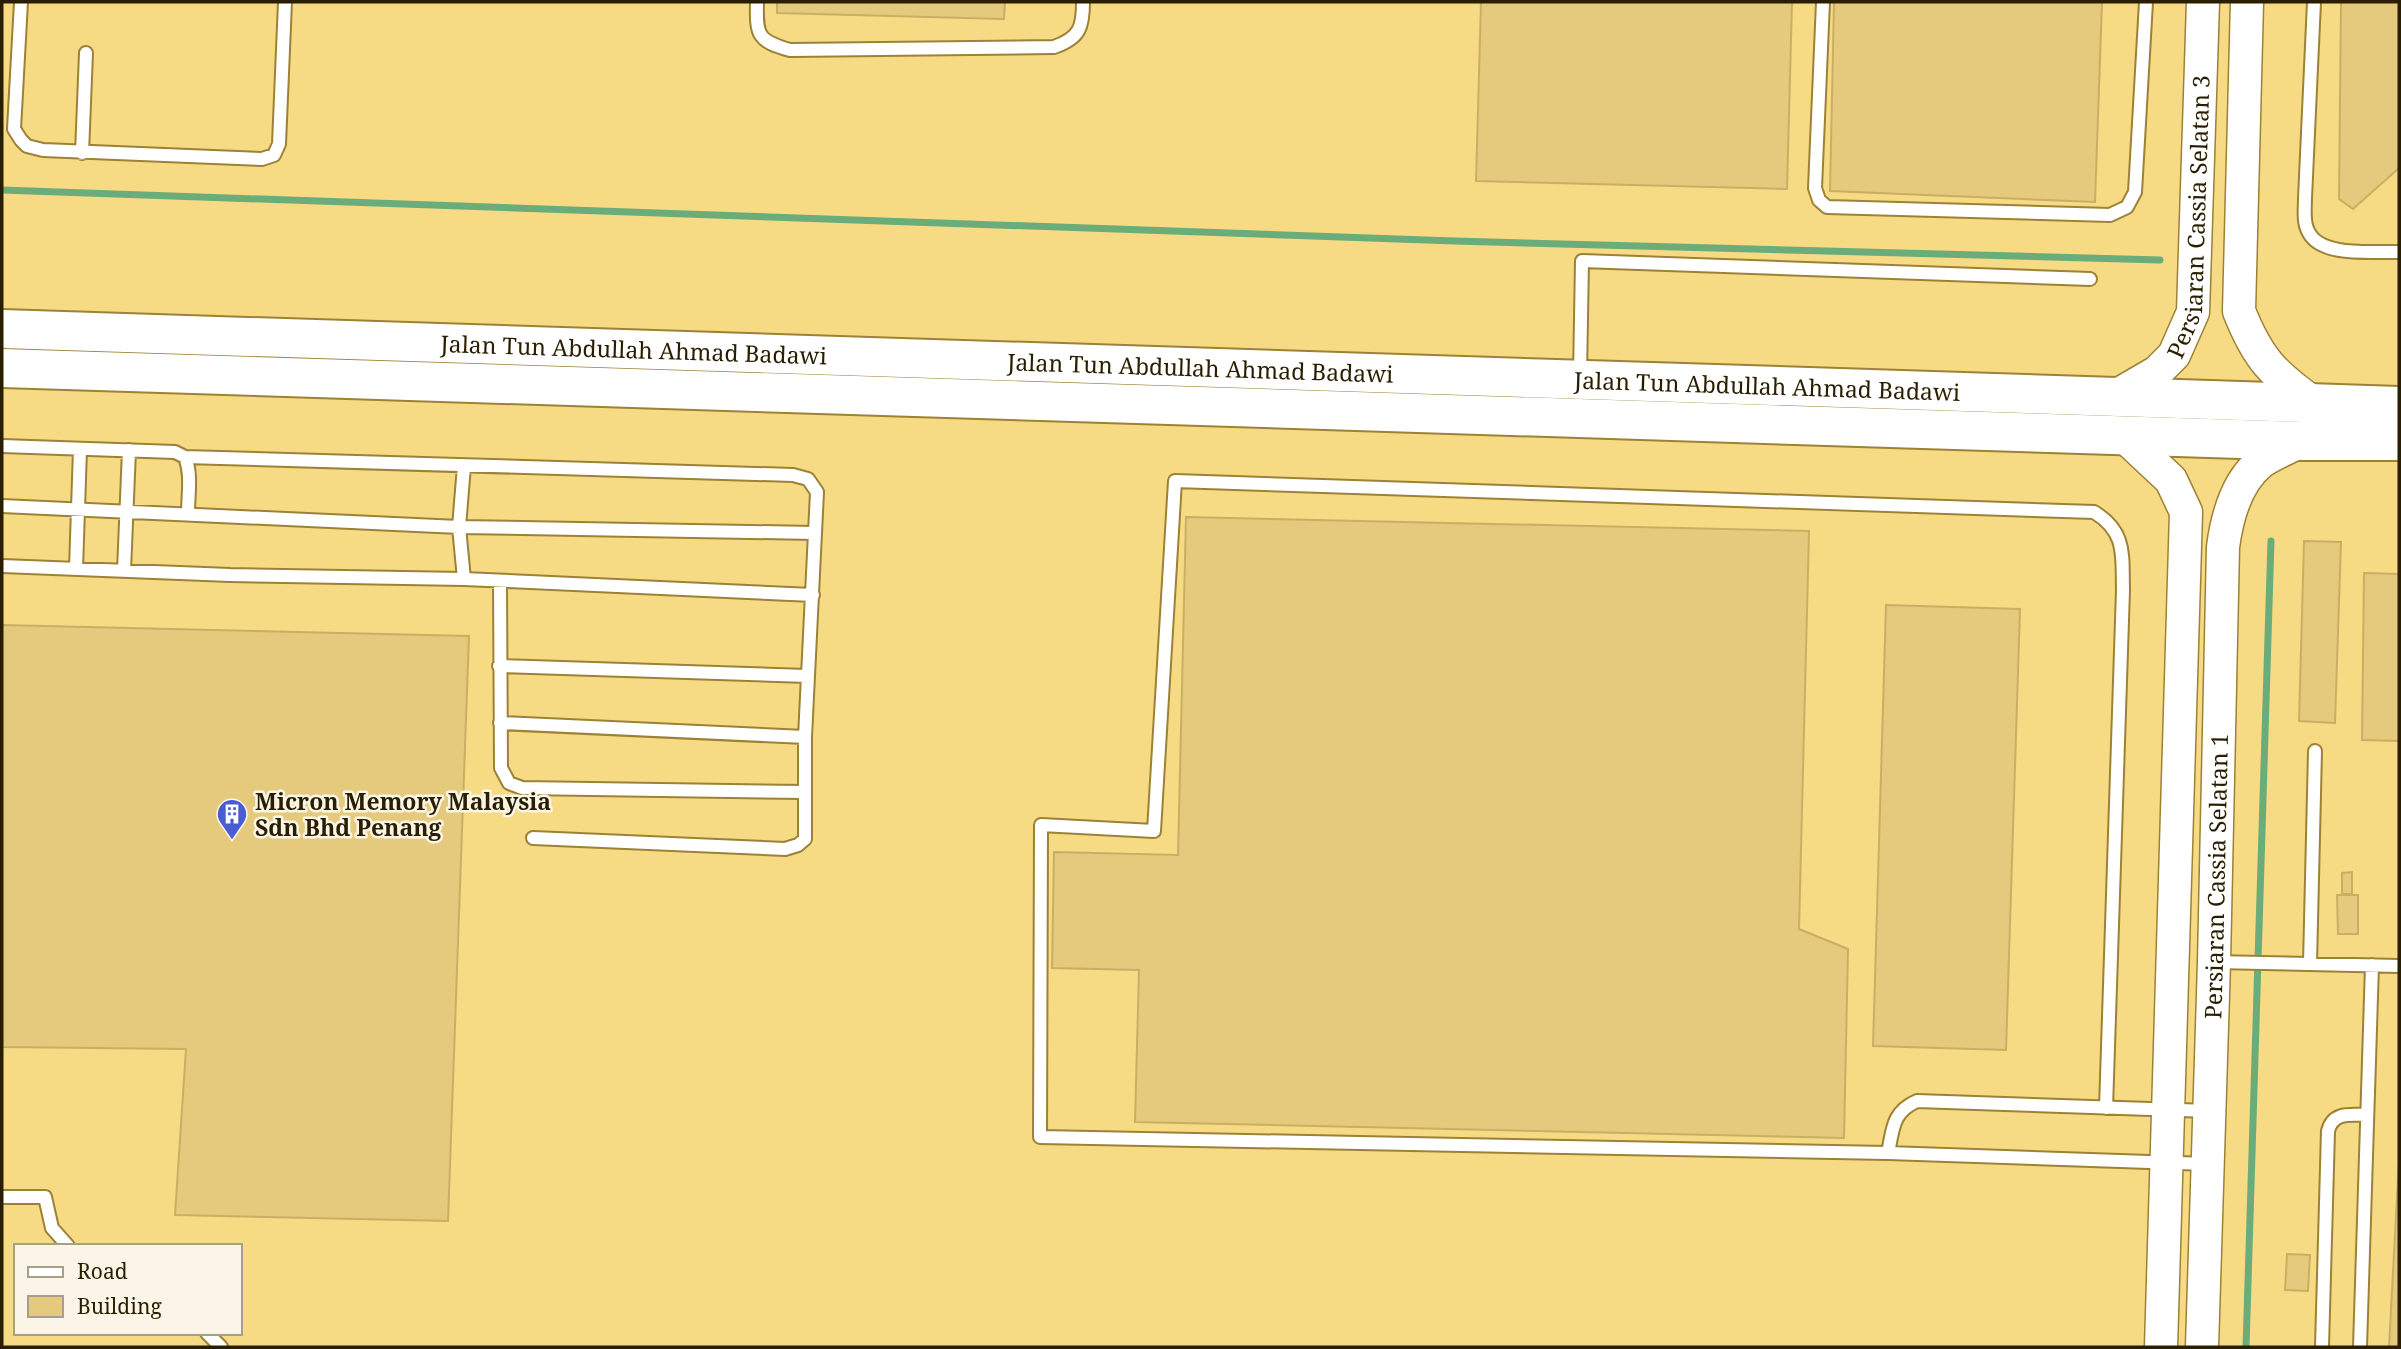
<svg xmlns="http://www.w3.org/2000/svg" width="2401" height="1349" font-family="'Noto Serif',serif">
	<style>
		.built { fill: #f7da84; fill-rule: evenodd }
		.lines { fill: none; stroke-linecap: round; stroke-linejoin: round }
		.stream { stroke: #6bac7b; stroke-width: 7 }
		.building { fill: #e5ca7e; stroke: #c9af64; stroke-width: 2 }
		.service-casing { stroke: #9c8236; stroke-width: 16 }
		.tertiary-casing { stroke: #9c8236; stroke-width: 35 }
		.primary-casing { stroke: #9c8236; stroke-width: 42 }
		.service { stroke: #fff; stroke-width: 12 }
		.tertiary { stroke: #fff; stroke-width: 32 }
		.primary { stroke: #fff; stroke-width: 38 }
		.labels { text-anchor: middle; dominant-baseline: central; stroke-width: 5; stroke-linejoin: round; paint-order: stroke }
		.street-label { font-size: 23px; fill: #291f00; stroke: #faf5e6 }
		.poi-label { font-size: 23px; font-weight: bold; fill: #291f00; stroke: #faf5e6; text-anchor: start }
	</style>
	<rect width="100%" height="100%" fill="#fce7aa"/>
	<path class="built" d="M2 2H2399V1347H2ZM16 1246H240V1333H16Z"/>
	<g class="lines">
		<path class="stream" d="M2 190 1454 241 2160 260
			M2246 1347 2271 541"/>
	</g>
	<path class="building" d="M777 2H1005L1004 19 777 13Z
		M1481 2H1792L1787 189 1476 181Z
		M1834 2H2102L2095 202 1830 191Z
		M2341 2H2399V168L2353 209 2339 199Z
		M1186 517 1809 531 1799 929 1848 949 1844 1138 1135 1122 1139 970 1052 968 1054 852 1178 855Z
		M2304 541 2341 542 2335 723 2299 721Z
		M2364 573 2399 574V741L2362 740Z
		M1886 605 2020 609 2006 1050 1873 1046Z
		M2 625 469 636 448 1221 175 1215 186 1049 2 1047Z
		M2352 872V894H2342V873Z
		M2337 895H2358V934H2338Z
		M2399 1160V1347H2389Z
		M2287 1254 2310 1255 2308 1291 2285 1290Z"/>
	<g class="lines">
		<g class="service-casing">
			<path id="service" d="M21 2 14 129 21 140 27 146 43 150 262 159 274 155 279 144 285 2
				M757 2C756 36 758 41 790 50L1054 47C1080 38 1083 27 1083 2
				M1823 2 1815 188 1819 200 1827 207 2110 215 2127 207 2135 192 2146 2
				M2314 2 2305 198C2305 208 2303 222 2308 231 2320 258 2373 251 2399 252
				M82 153 86 53
				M1580 376 1582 261 2090 279
				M2 446 175 452 185 457C192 475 188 494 188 513
				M185 457 793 475 808 479 817 492 805 737V839L798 845 785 849 533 838
				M464 466 459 527 464 579
				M2 506 459 527 814 533
				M2 566 230 575 464 579 813 595
				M76 569 80 449
				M124 571 129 450
				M500 581 501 768 509 783 522 788 804 792
				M499 666 807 676
				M500 723 805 737
				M2214 962 2399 966
				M2310 964 2315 751
				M2106 1108 2123 590C2122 556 2127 532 2094 512L1175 481 1154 831 1041 825 1040 1137 1888 1153 2208 1164
				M1888 1153C1893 1129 1892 1112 1917 1101L2209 1111
				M2 1197H45L52 1228 68 1246
				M207 1333 221 1347
				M2322 1347 2328 1131C2333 1111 2351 1115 2367 1115
				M2360 1347 2372 965"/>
		</g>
		<g class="tertiary-casing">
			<g id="tertiary">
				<path d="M2247 2 2239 311C2258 359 2273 374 2315 404"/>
				<path id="s1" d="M2114 397 2157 372 2174 355 2193 312 2203 2"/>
				<path d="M2123 435 2171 480 2186 512 2161 1347"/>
				<path id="s2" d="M2202 1347 2214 962 2223 547C2227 517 2236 482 2261 462 2273 454 2288 448 2301 441"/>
			</g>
		</g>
		<g class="primary-casing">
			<g id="primary">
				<path id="s3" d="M2 329 2399 406"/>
				<path d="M2 368 2301 441H2399"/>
			</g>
		</g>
		<use href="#service" class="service"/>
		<use href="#tertiary" class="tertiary"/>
		<use href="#primary" class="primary"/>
	</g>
	<defs>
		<g id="building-pin" transform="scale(1.575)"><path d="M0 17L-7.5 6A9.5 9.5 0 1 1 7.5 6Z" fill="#475dd1" stroke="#faf5e6"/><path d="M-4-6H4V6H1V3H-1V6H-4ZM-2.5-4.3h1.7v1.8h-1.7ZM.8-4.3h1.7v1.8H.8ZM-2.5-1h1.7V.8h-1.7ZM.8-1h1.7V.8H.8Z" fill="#fff"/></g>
	</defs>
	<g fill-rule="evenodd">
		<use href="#building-pin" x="232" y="814"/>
	</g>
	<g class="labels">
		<g class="street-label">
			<text stroke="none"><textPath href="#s1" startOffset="215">Persiaran Cassia Selatan 3</textPath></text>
			<text stroke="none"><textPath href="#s3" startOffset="632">Jalan Tun Abdullah Ahmad Badawi</textPath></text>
			<text stroke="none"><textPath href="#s3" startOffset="1199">Jalan Tun Abdullah Ahmad Badawi</textPath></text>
			<text stroke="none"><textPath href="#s3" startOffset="1766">Jalan Tun Abdullah Ahmad Badawi</textPath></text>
			<text stroke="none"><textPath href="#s2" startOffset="471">Persiaran Cassia Selatan 1</textPath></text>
		</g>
		<g class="poi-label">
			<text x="255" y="801">Micron Memory Malaysia<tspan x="255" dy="26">Sdn Bhd Penang</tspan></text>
		</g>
	</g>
	<rect width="2401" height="1349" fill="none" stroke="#291f00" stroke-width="7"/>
	<rect x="14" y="1244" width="228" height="91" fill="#faf5e6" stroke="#a69f8a" stroke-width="2"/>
	<rect x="28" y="1267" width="35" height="10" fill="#ffffff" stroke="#a69f8a" stroke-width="2"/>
	<text x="77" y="1279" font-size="21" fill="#291f00">Road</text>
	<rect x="28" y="1296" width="35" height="21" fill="#e5ca7e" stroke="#a69f8a" stroke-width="2"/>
	<text x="77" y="1314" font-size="21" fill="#291f00">Building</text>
</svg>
